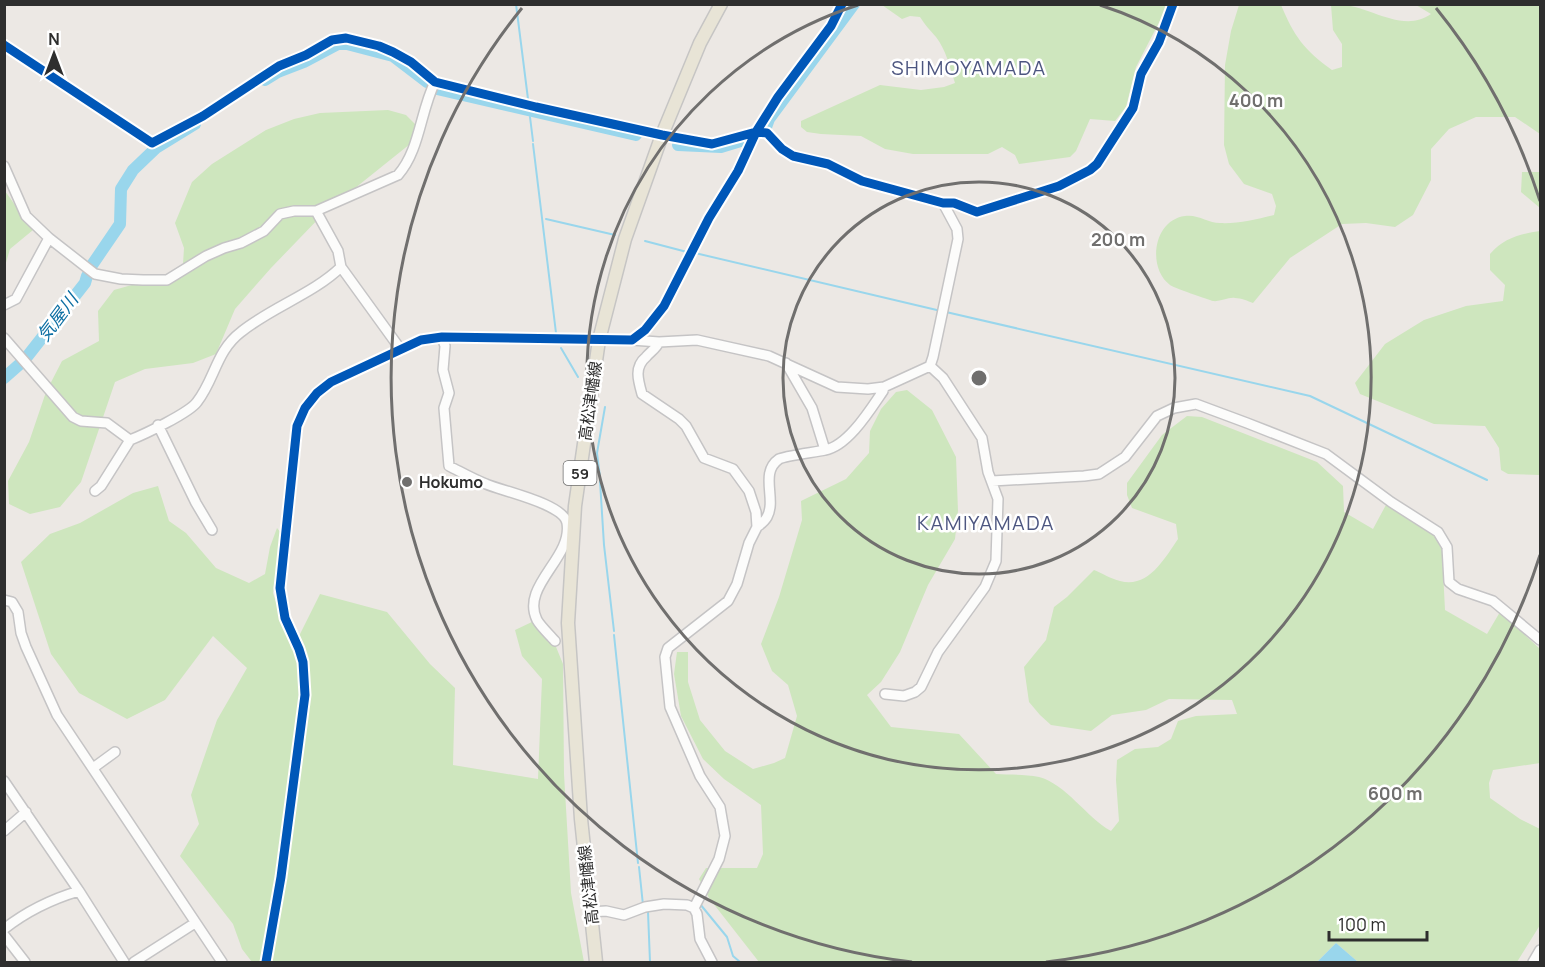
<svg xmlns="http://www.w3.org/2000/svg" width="1545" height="967" font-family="Manrope,'Noto Sans JP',sans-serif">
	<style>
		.green { fill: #cee6be }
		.water { fill: #99d6ec }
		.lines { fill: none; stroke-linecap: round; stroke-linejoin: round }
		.stream { stroke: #99d6ec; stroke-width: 2 }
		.river { stroke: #99d6ec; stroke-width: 12 }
		.minor-casing { stroke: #c5c4c5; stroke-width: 12 }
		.major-casing { stroke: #c6c5c4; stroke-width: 15 }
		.minor { stroke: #fcfcfb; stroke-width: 9 }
		.major { stroke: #e8e4d6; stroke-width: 12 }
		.cycleway-casing { stroke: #fff; stroke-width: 13 }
		.cycleway { stroke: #0057b8; stroke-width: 9 }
		.ring { fill: none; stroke: #706f6e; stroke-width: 3 }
		.poi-dot { fill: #706f6e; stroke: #fff; stroke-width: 2 }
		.labels { text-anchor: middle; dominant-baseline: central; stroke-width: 5; stroke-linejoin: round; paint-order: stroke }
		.shield { fill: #fff; stroke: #6d6d6d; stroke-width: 1.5 }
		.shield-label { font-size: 15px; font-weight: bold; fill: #2e2e2e }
		.street-label { font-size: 16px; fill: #2e2e2e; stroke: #fff }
		.poi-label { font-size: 16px; font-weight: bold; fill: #2e2e2e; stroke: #fff; text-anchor: start }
		.water-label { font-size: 18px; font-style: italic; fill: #0d6fa3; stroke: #fff }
		.quarter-label { font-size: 20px; letter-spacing: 1.5px; fill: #4d5680; stroke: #fff }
		.centre { fill: #706f6e; stroke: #fff; stroke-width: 3 }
		.ring-label { font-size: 18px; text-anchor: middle; font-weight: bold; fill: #706f6e; stroke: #fff; stroke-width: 5; stroke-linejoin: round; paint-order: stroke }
	</style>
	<rect width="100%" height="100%" fill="#ece8e4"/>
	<path class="green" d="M882 5H1168L1136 67 1126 107 1115 121 1090 119 1076 151 1070 157 1019 164 1015 155 1002 147 988 154H913L885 149 861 136 821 134 807 132 801 127V121L880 85 921 90 944 87 955 83C950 67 946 50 936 37 930 30 925 25 920 17L910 16 902 19Z
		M1239 5H1281C1294 36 1304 50 1332 70L1342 67V44L1333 30 1331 5C1364 0 1400 36 1431 14L1416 5H1540V134L1515 117H1476L1449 129 1431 149V180L1413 215 1395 227 1366 223 1342 224 1290 258 1253 303C1248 301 1241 298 1235 298 1228 297 1220 302 1213 301 1209 300 1172 287 1170 285 1147 268 1153 220 1185 216 1198 214 1208 223 1220 223 1237 224 1258 219 1274 215L1276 206 1272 194 1244 184 1229 164 1224 145 1225 65 1231 31Z
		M388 110 406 115 416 125 415 140 324 213 271 268 235 309 216 354 193 363 145 369 115 382 81 482 60 507 30 514 9 504 8 481 29 442 46 392 62 361 99 341 98 311 114 290 167 275 183 264 184 248 175 223 192 182 212 164 266 130 294 119 320 113Z
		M1522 172H1540V208L1521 192Z
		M5 191 33 230 10 249 5 266Z
		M1540 231V475L1508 474 1501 470 1499 448 1485 426 1434 424 1360 394 1355 383 1385 344 1424 320 1466 306 1503 301 1505 285 1490 270V254C1504 238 1520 234 1540 231Z
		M907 390 932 410 956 457 958 511 955 539 928 585 900 652 881 682 867 695 891 727 959 734 996 774C1009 775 1025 774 1039 777 1066 784 1086 817 1111 831L1119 821 1116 780 1117 760 1135 749 1158 747 1171 739 1178 721 1196 716 1237 714 1232 700 1169 699 1146 710 1112 715 1091 731 1051 725 1040 715 1029 702 1024 667 1046 640 1054 607 1067 597 1094 570C1102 573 1111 579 1120 581 1148 589 1165 558 1178 539L1176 524 1132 508 1127 495V483L1162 435 1187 416 1202 417 1317 462 1343 486 1344 512 1373 529 1387 503 1436 536 1442 551 1445 610 1487 634 1500 612 1540 649V763L1493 770 1489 783 1490 798 1520 819 1540 829V925L1517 962H1358L1336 943 1317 962H759L709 898 699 879 706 868H757L763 854 761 805 724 779 703 759 681 716 674 674 677 652H688V682L700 720 725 751 753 769 774 763 785 758 797 716 788 685 772 671 761 644 779 597 802 520 801 501 846 479 869 453 870 431 881 409 896 392Z
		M158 486 169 521 186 533 216 568 249 583 265 574 270 547 277 528 281 533 273 593 292 650 320 594 387 612 430 664 455 688 453 765 538 779 542 679 522 656 515 630 534 621 554 642 563 664 564 774 571 893 584 962H252L242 949 233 924 180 856 199 824 191 795 217 720 247 668 213 636 165 700 127 719 79 693 51 654 21 562 50 534 80 523 133 493Z"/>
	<path class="water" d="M1336 943 1358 962H1317Z"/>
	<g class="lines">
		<path class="stream" d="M516 4 528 99
			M530 117 533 141
			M533 144 556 333
			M546 219 615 235
			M645 241 687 252
			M695 253 941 311
			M946 312 1310 396 1487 480
			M561 348 578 377
			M600 477 597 453 605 407
			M600 481 604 545 614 631
			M614 635 638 863
			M639 867 643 905
			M700 904 727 937 733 956 740 962
			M646 909 648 912 650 962"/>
		<path class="river" d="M265 80 278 72 304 62 338 44H347L393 56 427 82
			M437 89 636 135
			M765 130 769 119 854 4
			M678 145 721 147 744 140
			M90 268 120 224 121 189 133 170 156 148 195 124
			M26 358 85 283 87 276
			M4 378 21 363"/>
		<g class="minor-casing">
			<path id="minor" d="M4 45 152 143 203 116 279 66 306 55 332 40 346 38 379 46 393 52 411 62 435 82 536 107 662 135 712 144 756 132 767 133 782 149 793 156 828 164 862 181 943 203H954L977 212 1059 186 1090 170 1097 164 1133 108 1141 74 1159 42 1173 4
				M4 166 26 216 49 238 95 274 121 279 143 280H167L206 256 224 248 241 243 264 231 280 214 294 211H316L398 175C420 150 420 112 435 82
				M316 211 338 251 341 267 401 350
				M4 305 16 299 49 238
				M442 337 445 346 443 370 449 393 444 408 449 466C461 472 473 479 486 484 502 491 564 504 567 523 573 558 520 586 537 620 541 627 550 635 555 641
				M4 338 73 417 81 421 107 423 130 440C145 434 189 413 197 402 215 379 216 351 241 332 272 307 313 294 341 267
				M632 340 659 342 697 340 769 356 837 387 868 389 884 387 930 366 933 357 958 239 957 229 943 203
				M659 342C656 349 651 351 646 357 634 367 638 380 642 394L679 419 686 426 704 458 733 469 749 491 756 512 757 527 749 543 737 584 728 601 668 648 665 657 670 707 700 776 720 807 725 836 719 859 694 908
				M786 363 812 408 825 450C848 446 870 410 883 391L884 387
				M158 425 196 503 212 530
				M992 481 1084 476 1099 474 1125 457 1157 416 1174 408 1196 404 1247 423 1326 454 1391 502 1438 532 1447 547 1449 582 1458 589 1493 601 1540 640
				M95 491 101 486 130 440
				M757 527C761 524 765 521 767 517 777 499 759 473 779 459 784 456 816 452 825 450
				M4 600 12 602 18 612 21 633 26 647 57 715 222 962
				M885 694 904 696 915 692 921 687 938 652 985 587 996 561 998 499 988 472 982 438 943 378 930 366
				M93 768 115 752
				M4 781 79 891 124 962
				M4 831 26 812
				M591 912 606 911 624 915 645 907 664 904 687 905 694 908 697 914 700 939 712 962
				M4 929C27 911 52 899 79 891
				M4 935 25 962
				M134 962 195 923
				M266 962 281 877 305 695 303 662 299 649 285 618 280 588 297 426 305 408 317 393 331 382 421 340 442 337 632 340 645 330 664 306 709 218 738 171 756 132 778 97 831 26 842 4
				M1533 962 1540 950"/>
		</g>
		<g class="major-casing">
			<path id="major" d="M596 962 581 819 568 623 575 506 599 340 625 239 662 135 700 43 721 4"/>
		</g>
		<use href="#minor" class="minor"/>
		<use href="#major" class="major"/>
		<g class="cycleway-casing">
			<path id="cycleway" d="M4 45 152 143 203 116 279 66 306 55 332 40 346 38 379 46 393 52 411 62 435 82 536 107 662 135 712 144 756 132 767 133 782 149 793 156 828 164 862 181 943 203H954L977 212 1059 186 1090 170 1097 164 1133 108 1141 74 1159 42 1173 4
				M266 962 281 877 305 695 303 662 299 649 285 618 280 588 297 426 305 408 317 393 331 382 421 340 442 337 632 340 645 330 664 306 709 218 738 171 756 132 778 97 831 26 842 4"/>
		</g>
		<use href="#cycleway" class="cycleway"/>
	</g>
	<g class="ring">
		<circle cx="979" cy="378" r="196"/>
		<path d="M1100 5A392 392 0 1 1 858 5"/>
		<path d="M1540 555A588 588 0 0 1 1046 962M912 962A588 588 0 0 1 522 8M1436 8A588 588 0 0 1 1540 201"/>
	</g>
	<circle class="poi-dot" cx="407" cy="482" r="6"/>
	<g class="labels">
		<rect class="shield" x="563.5" y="461" width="33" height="24" rx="4.5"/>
		<g class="shield-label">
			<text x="580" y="473">59</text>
		</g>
		<g class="street-label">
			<text transform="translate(590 401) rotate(-82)">高松津幡線</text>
			<text transform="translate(588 885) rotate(-96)">高松津幡線</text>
		</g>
		<g class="poi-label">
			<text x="419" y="482">Hokumo</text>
		</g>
		<g class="water-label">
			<text transform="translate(57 317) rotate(-53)">気屋川</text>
		</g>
		<g class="quarter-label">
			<text x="969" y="67">SHIMOYAMADA</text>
			<text x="986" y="522">KAMIYAMADA</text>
		</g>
	</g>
	<circle cx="979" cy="378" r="9" class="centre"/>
	<g class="ring-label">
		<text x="1256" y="107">400 m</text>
		<text x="1118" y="246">200 m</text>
		<text x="1395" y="800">600 m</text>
	</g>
	<rect width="1545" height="967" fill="none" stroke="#2e2e2e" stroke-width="12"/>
	<g transform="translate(54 54)" stroke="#ffffff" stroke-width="4.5" paint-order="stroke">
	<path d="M0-4.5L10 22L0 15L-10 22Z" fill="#2e2e2e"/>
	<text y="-9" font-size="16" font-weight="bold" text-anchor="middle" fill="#2e2e2e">N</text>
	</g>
	<path d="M1329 931v9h98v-9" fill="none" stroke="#2e2e2e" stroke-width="3"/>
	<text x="1338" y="931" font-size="18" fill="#2e2e2e" stroke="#ffffff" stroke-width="4.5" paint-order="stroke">100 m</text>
</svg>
